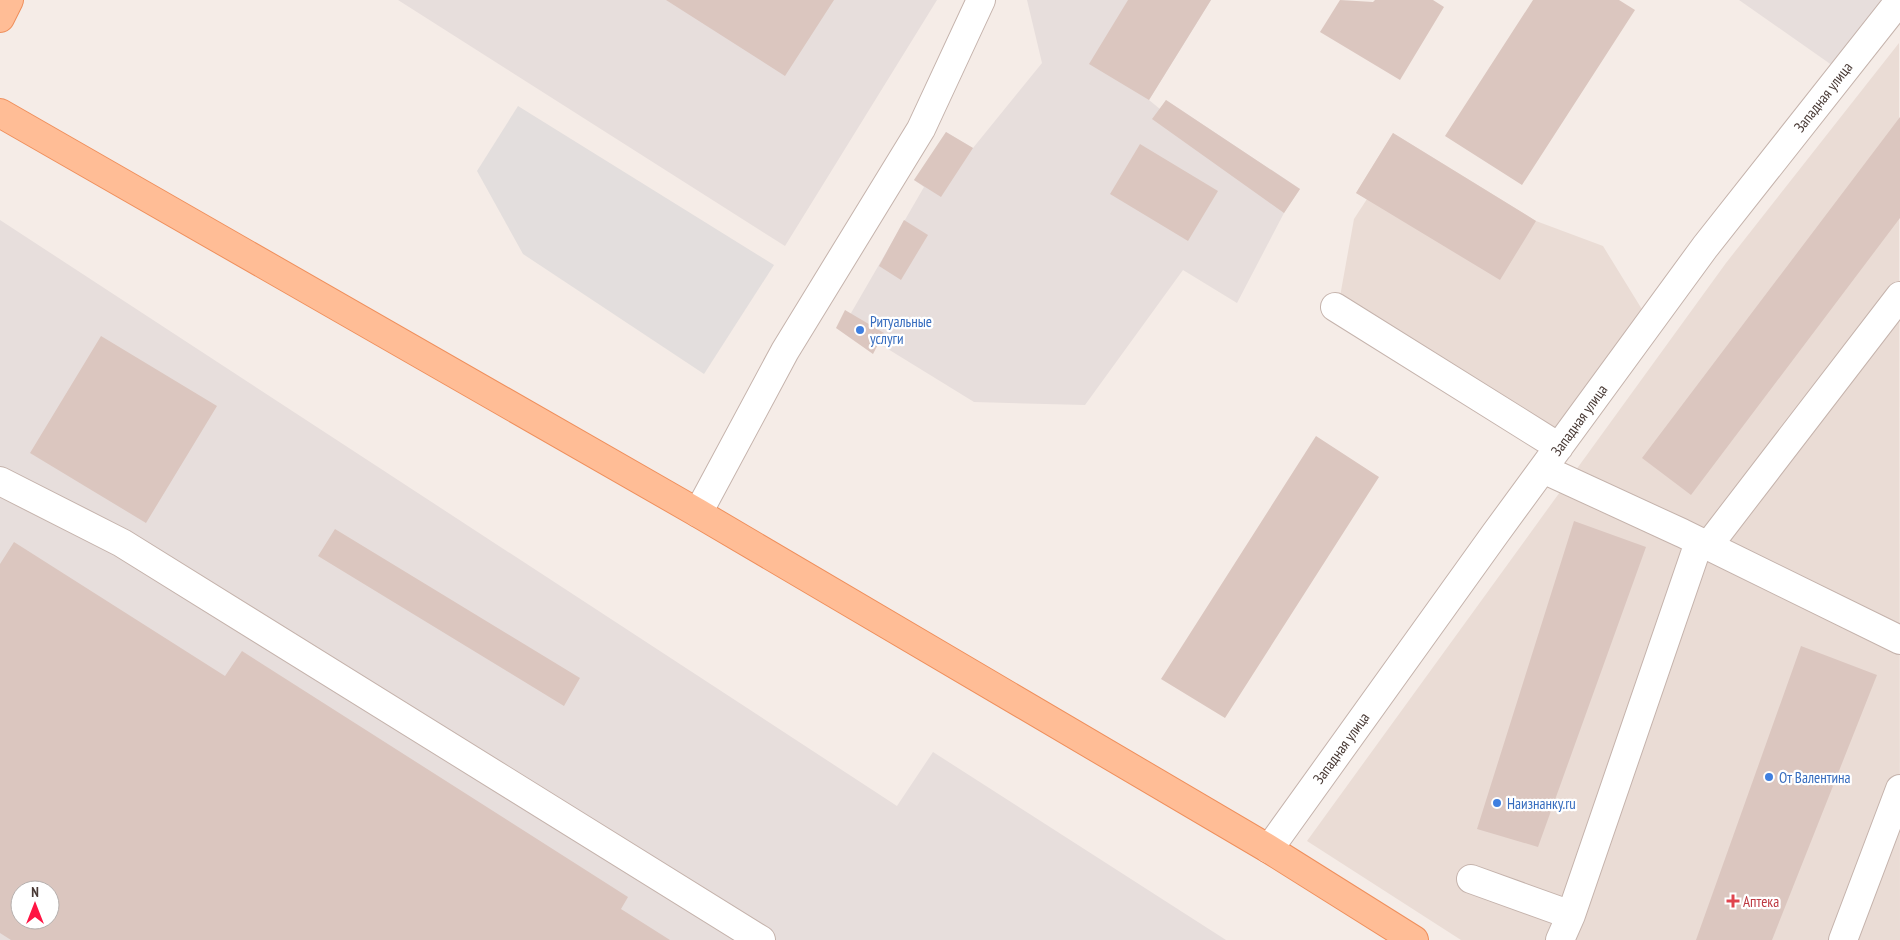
<svg xmlns="http://www.w3.org/2000/svg" width="1900" height="940" font-family="'PT Sans Narrow',sans-serif">
	<style>
		.residential { fill: #eadcd5 }
		.industrial { fill: #e7dedc; fill-rule: evenodd }
		.parking { fill: #e3dedd }
		.building { fill: #dbc6bf; fill-rule: evenodd }
		.lines { fill: none; stroke-linecap: round; stroke-linejoin: round }
		.minor-casing { stroke: #c5b3ac; stroke-width: 30 }
		.major-casing { stroke: #ef8f5c; stroke-width: 30 }
		.minor { stroke: #fff; stroke-width: 28 }
		.major { stroke: #ffbd96; stroke-width: 28 }
		.shop-dot { fill: #3f7fe0; stroke: #fff; stroke-width: 2 }
		.health-dot { fill: #e0444e; stroke: #fff; stroke-width: 2 }
		.labels { text-anchor: middle; dominant-baseline: central; stroke-width: 4.5; stroke-linejoin: round; paint-order: stroke }
		.street-label { font-size: 15px; fill: #493a35; stroke: #fff }
		.shop-label { font-size: 15px; fill: #366cbe; stroke: #fff; text-anchor: start }
		.health-label { font-size: 15px; fill: #be3a42; stroke: #fff; text-anchor: start }
	</style>
	<rect width="100%" height="100%" fill="#f5ece7"/>
	<path class="residential" d="M1899 43 1900 940H1461L1307 841 1726 263Z
		M1393 133 1536 221 1603 246 1643 311 1555 430 1339 302 1354 219 1367 199 1356 193Z"/>
	<path class="industrial" d="M398 0H937L785 246Z
		M1027 0H1211L1149 100 1160 109 1166 100 1300 189 1284 213 1237 303 1183 270 1085 405 974 402 883 346 847 320 924 187 914 180 946 132 973 148 1042 63Z
		M1739 0H1885L1836 68Z
		M0 220 897 806 933 752 1226 940H0ZM20 890H50V920H20Z"/>
	<path class="parking" d="M518 106 774 265 704 374 523 254 477 171Z"/>
	<path class="building" d="M666 0H834L785 76Z
		M1128 0H1211L1149 100 1089 64Z
		M1340 0 1373 2 1375 0H1433L1444 7 1400 80 1320 32Z
		M1533 0H1619L1635 10 1522 185 1445 136Z
		M1166 100 1300 189 1284 213 1152 119Z
		M1900 117V218L1691 495 1642 458Z
		M946 132 973 148 941 197 914 180Z
		M1393 133 1536 221 1500 280 1356 193Z
		M1140 144 1218 191 1188 241 1110 194Z
		M904 220 928 235 901 280 879 266Z
		M845 310 884 333 873 354 836 328Z
		M101 336 217 406 146 523 30 453Z
		M1316 436 1379 477 1225 718 1161 679Z
		M1574 521 1646 547 1538 847 1477 829Z
		M335 529 580 678 564 706 318 556Z
		M14 542 225 676 242 651 628 897 621 909 670 940H11L0 933V564ZM20 890H50V920H20Z
		M1801 646 1877 675 1772 940H1696Z"/>
	<g class="lines">
		<g class="minor-casing">
			<path id="minor" d="M1335 307 1559 447
				M1543 469 1682 533 1900 640
				M0 481 122 543 761 940
				M698 513 785 351 921 129 981 0
				M1708 546 1900 296
				M1269 849 1495 534 1705 247 1900 0
				M1471 879 1571 915
				M1560 940 1571 915 1699 542
				M1843 940 1900 789"/>
		</g>
		<g class="major-casing">
			<path id="major" d="M0 18 9 0
				M0 113 698 513 1269 849 1414 940"/>
		</g>
		<use href="#minor" class="minor"/>
		<use href="#major" class="major"/>
	</g>
	<g class="shop-dot">
		<circle cx="860" cy="330" r="5"/>
		<circle cx="1769" cy="777" r="5"/>
		<circle cx="1497" cy="803" r="5"/>
	</g>
	<path class="health-dot" d="M1730.5 893.5h5v5h5v5h-5v5h-5v-5h-5v-5h5z"/>
	<g class="labels">
		<g class="street-label">
			<text transform="translate(1823 97) rotate(-52)">Западная улица</text>
			<text transform="translate(1579 420) rotate(-54)">Западная улица</text>
			<text transform="translate(1341 748) rotate(-54)">Западная улица</text>
		</g>
		<g class="shop-label">
			<text x="870" y="321">Ритуальные<tspan x="870" dy="17">услуги</tspan></text>
			<text x="1779" y="777">От Валентина</text>
			<text x="1507" y="803">Наизнанку.ru</text>
		</g>
		<g class="health-label">
			<text x="1743" y="901">Аптека</text>
		</g>
	</g>
	<g transform="translate(35 905)"><circle r="24" fill="#ffffff" stroke="#b6b0ae"/>
	<path d="M0-4L9 19L0 12L-9 19Z" fill="#ff1443"/>
	<text y="-8" font-size="14" font-weight="bold" text-anchor="middle" fill="#493a35">N</text>
	</g>
</svg>
